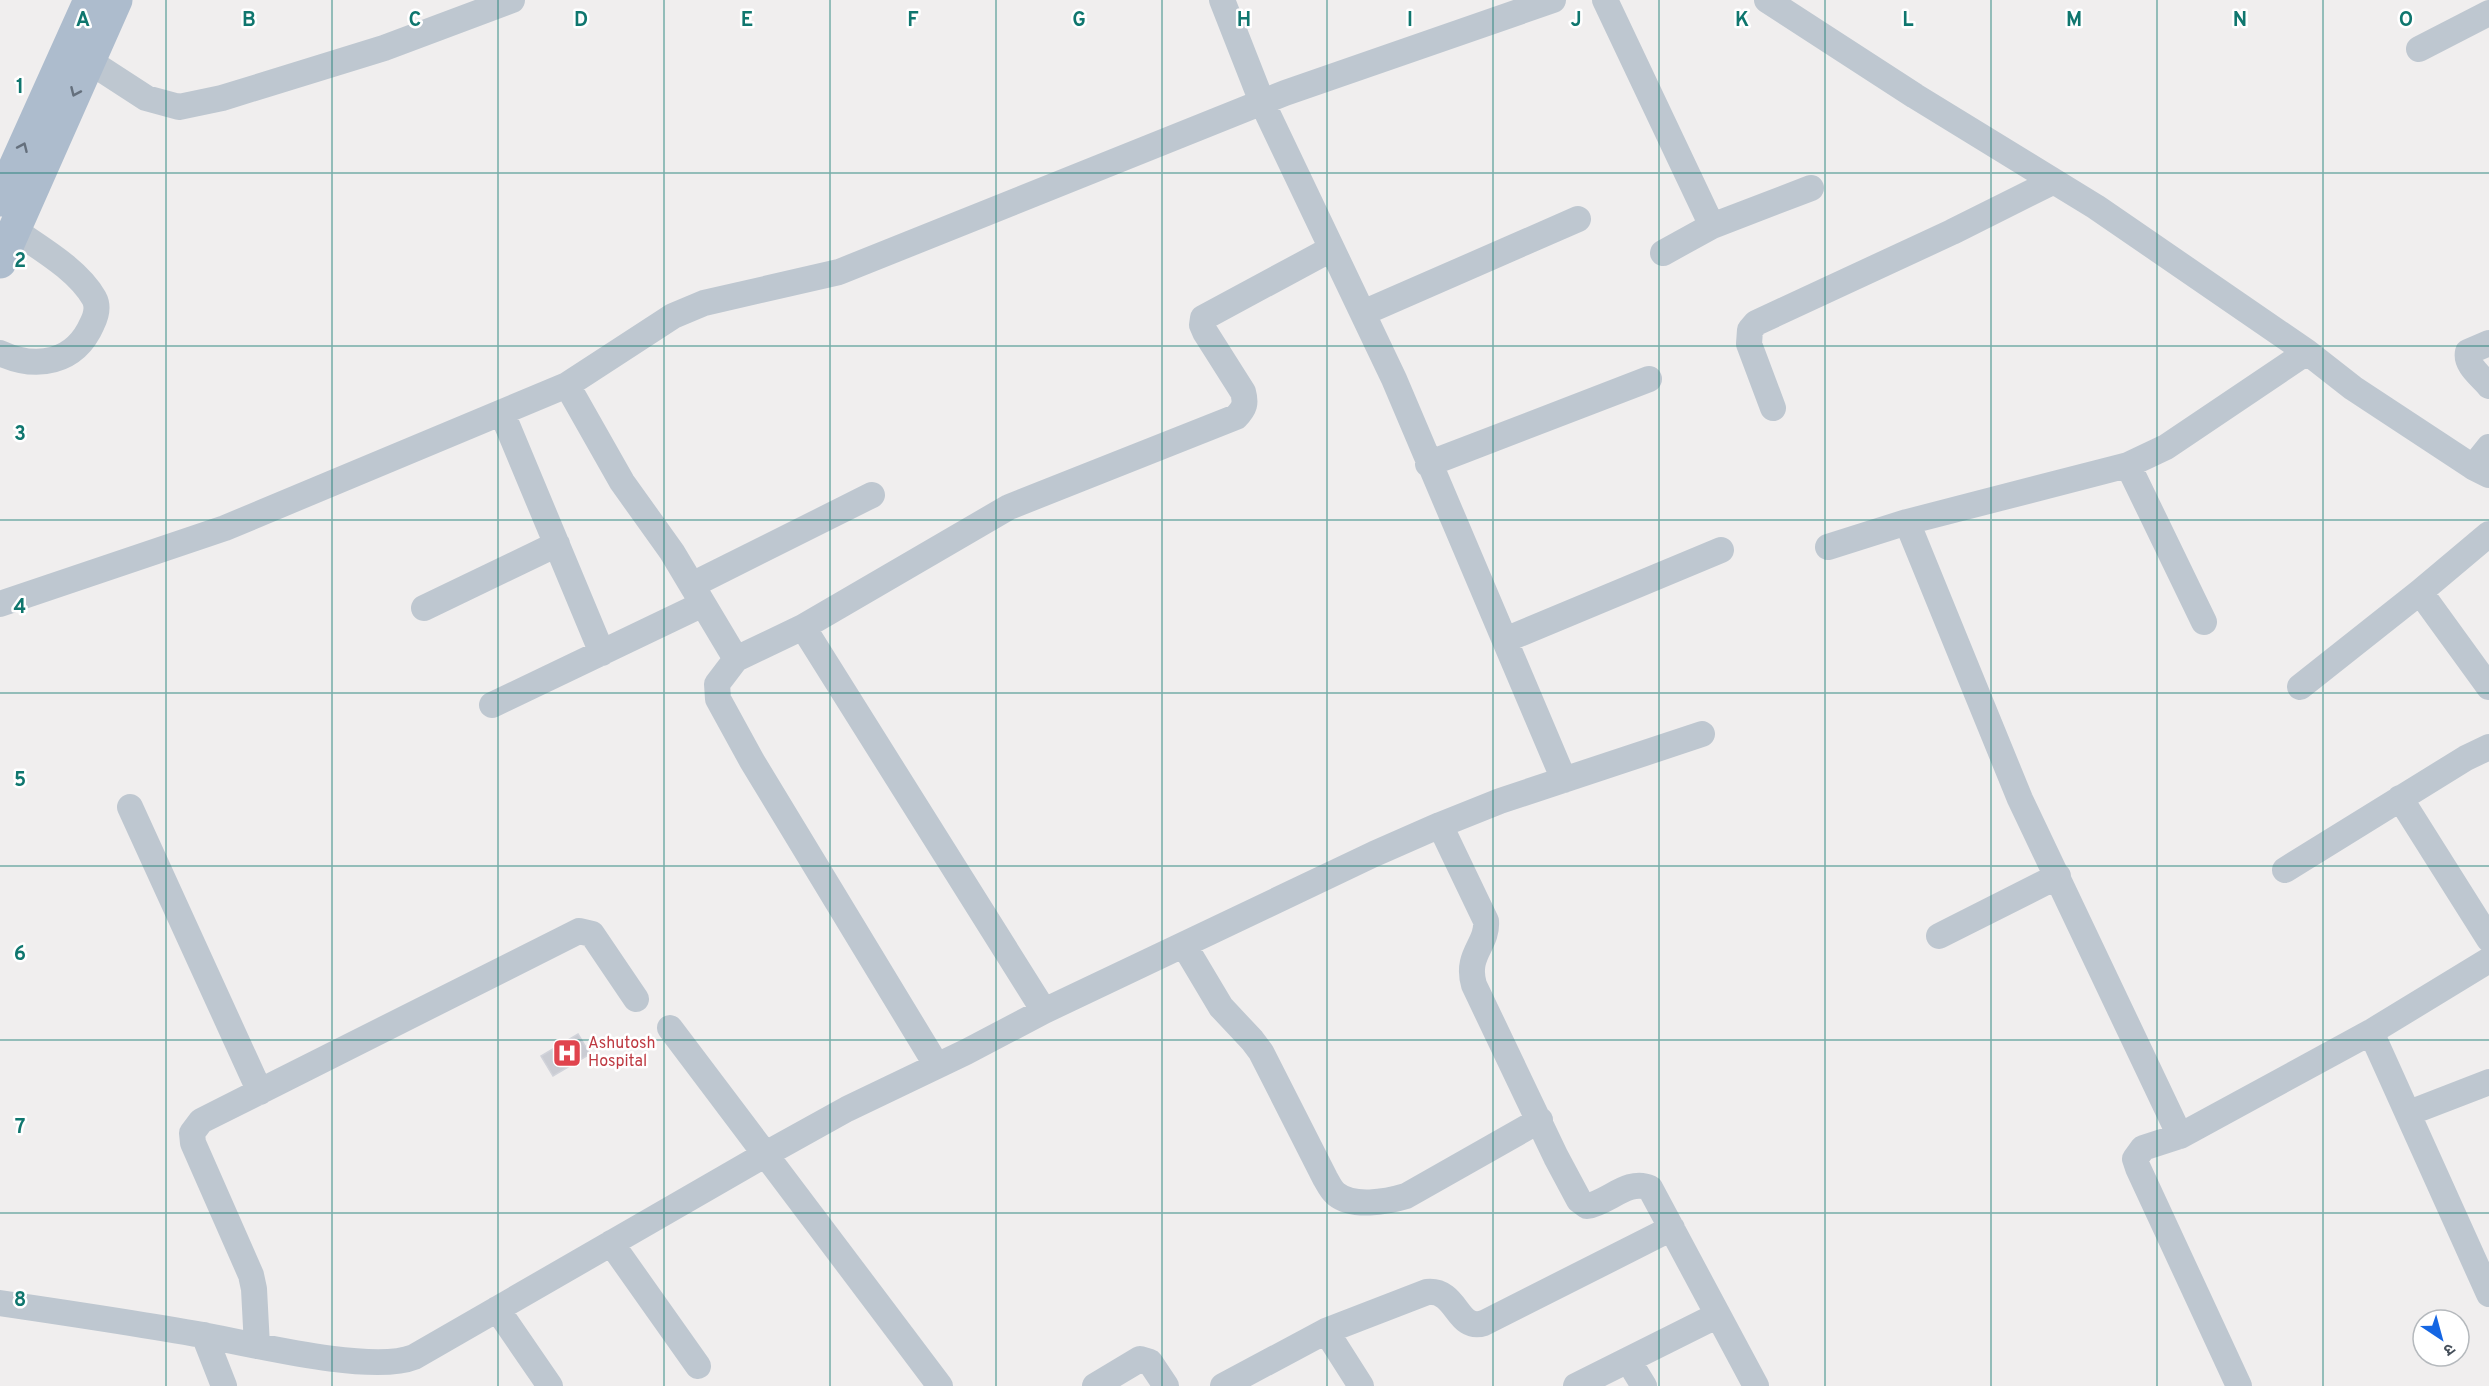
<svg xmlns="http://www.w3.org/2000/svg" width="2489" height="1386" font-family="Overpass,'Noto Sans Devanagari',sans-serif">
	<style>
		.building { fill: #caccd3; stroke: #d1d3da; stroke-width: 1.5 }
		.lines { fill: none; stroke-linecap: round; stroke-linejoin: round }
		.minor { stroke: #bec7d0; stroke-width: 26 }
		.major { stroke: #adbccd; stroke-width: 33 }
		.oneway { stroke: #65707d }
		.grid { fill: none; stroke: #0f766e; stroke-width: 1.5; stroke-opacity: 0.55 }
		.labels { text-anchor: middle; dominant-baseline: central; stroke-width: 5; stroke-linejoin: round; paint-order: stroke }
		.health-label { font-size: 16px; fill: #be3a42; stroke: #fff; text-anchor: start }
		.grid-label { font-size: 20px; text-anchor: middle; font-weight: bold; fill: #0f766e; stroke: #fff; stroke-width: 5; stroke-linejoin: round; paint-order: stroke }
	</style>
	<rect width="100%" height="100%" fill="#f0eeee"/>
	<path class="building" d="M578 1034 590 1054 553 1076 541 1056Z"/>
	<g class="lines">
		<path class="minor" d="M1222 0 1262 102 1394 379 1564 780
			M1605 0 1712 226
			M1767 0 1915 96 2096 207 2307 352 2353 388 2473 467 2489 475
			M2419 49 2489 13
			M89 61 146 98 179 107 222 98 384 48 512 0
			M1663 253 1712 226 1811 188
			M1363 313 1578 219
			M2489 343 2468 352C2465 365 2481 376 2489 386
			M0 353C37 370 75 363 92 324 96 316 99 307 94 298 77 269 41 249 14 230
			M567 385 622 482 672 552 736 659
			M1773 408 1749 344 1750 330 1756 323 1952 232 2052 182
			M502 413 602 653
			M1428 464 1649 379
			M2128 465 2204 622
			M2473 467 2489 447
			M1907 522 2020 799 2180 1136
			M2489 534 2420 592 2489 687
			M1828 547 1907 522 2128 465 2166 447 2307 352
			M692 585 872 495
			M0 604 225 528 567 385 673 316 704 303 839 272 1285 93 1553 0
			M424 608 557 544
			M803 627 1044 1011
			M1505 640 1721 550
			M2300 687 2420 592
			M492 705 703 604
			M2400 798 2489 939
			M130 807 260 1092
			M1440 825 1486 921C1488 945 1465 954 1474 985L1556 1157 1579 1200 1587 1206C1608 1203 1628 1178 1650 1188L1756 1386
			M2285 870 2466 758 2489 747
			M1939 936 2058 876
			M1184 945 1221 1007 1252 1040 1261 1052 1325 1178C1328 1183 1331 1190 1336 1194 1353 1208 1386 1202 1406 1196L1540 1120
			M670 1028 940 1386
			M2371 1032 2489 1294
			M937 1066 752 761 718 699 717 684 736 659 803 627 1009 507 1236 417C1245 408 1246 403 1243 392L1205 332 1202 325 1203 318 1331 249
			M2409 1113 2489 1082
			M611 1243 698 1366
			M0 1303C68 1313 136 1323 203 1335 251 1344 372 1374 414 1357L766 1154 847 1109 966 1052 1044 1011 1374 854 1440 825 1500 801 1702 734
			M497 1309 550 1386
			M1326 1331 1361 1386
			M204 1335 224 1386
			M257 1346 254 1289 251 1275 193 1143 192 1133 201 1121 579 931 592 934 636 999
			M1628 1360 1644 1386
			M1095 1386 1140 1359 1150 1362 1166 1386
			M1223 1386 1326 1331 1427 1292C1458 1289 1456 1332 1484 1323L1672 1228
			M1576 1386 1718 1315
			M2239 1386 2138 1168 2135 1159 2143 1148 2180 1136 2371 1032 2489 960"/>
		<path class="major" d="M0 200 90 0
			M0 262 116 0"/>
	</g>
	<defs><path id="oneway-chevron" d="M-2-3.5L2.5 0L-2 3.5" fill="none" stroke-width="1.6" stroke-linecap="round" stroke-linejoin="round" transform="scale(1.5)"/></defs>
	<g class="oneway">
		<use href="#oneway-chevron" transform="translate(75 92) rotate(114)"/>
		<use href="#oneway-chevron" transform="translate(23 147) rotate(-66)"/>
	</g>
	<path class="grid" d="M166 0V1386M332 0V1386M498 0V1386M664 0V1386M830 0V1386M996 0V1386M1162 0V1386M1327 0V1386M1493 0V1386M1659 0V1386M1825 0V1386M1991 0V1386M2157 0V1386M2323 0V1386M0 173H2489M0 346H2489M0 520H2489M0 693H2489M0 866H2489M0 1040H2489M0 1213H2489"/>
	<defs>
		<g id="hospital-square" transform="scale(1.5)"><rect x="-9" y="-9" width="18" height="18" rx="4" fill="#e0444e" stroke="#fff"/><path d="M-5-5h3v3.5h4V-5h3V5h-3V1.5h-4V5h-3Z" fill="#fff"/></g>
	</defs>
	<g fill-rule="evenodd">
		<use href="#hospital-square" x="567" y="1053"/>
	</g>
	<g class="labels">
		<g class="health-label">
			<text x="588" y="1044">Ashutosh<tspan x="588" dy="18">Hospital</tspan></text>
		</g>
	</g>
	<g class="grid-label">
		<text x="83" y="26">A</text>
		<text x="249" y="26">B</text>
		<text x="415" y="26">C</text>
		<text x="581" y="26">D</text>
		<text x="747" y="26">E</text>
		<text x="913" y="26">F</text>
		<text x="1079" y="26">G</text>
		<text x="1244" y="26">H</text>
		<text x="1410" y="26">I</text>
		<text x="1576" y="26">J</text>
		<text x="1742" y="26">K</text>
		<text x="1908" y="26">L</text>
		<text x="2074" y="26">M</text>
		<text x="2240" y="26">N</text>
		<text x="2406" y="26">O</text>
		<text x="20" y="93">1</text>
		<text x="20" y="267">2</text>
		<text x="20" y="440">3</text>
		<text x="20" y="613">4</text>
		<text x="20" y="786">5</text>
		<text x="20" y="960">6</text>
		<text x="20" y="1133">7</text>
		<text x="20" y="1306">8</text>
	</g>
	<g transform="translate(2441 1338) rotate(144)"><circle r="28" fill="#ffffff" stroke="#b5b9bd" stroke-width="1.5"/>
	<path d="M0-4.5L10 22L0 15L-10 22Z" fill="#1566e3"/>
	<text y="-9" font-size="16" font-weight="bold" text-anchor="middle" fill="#46505b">उ</text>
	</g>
</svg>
